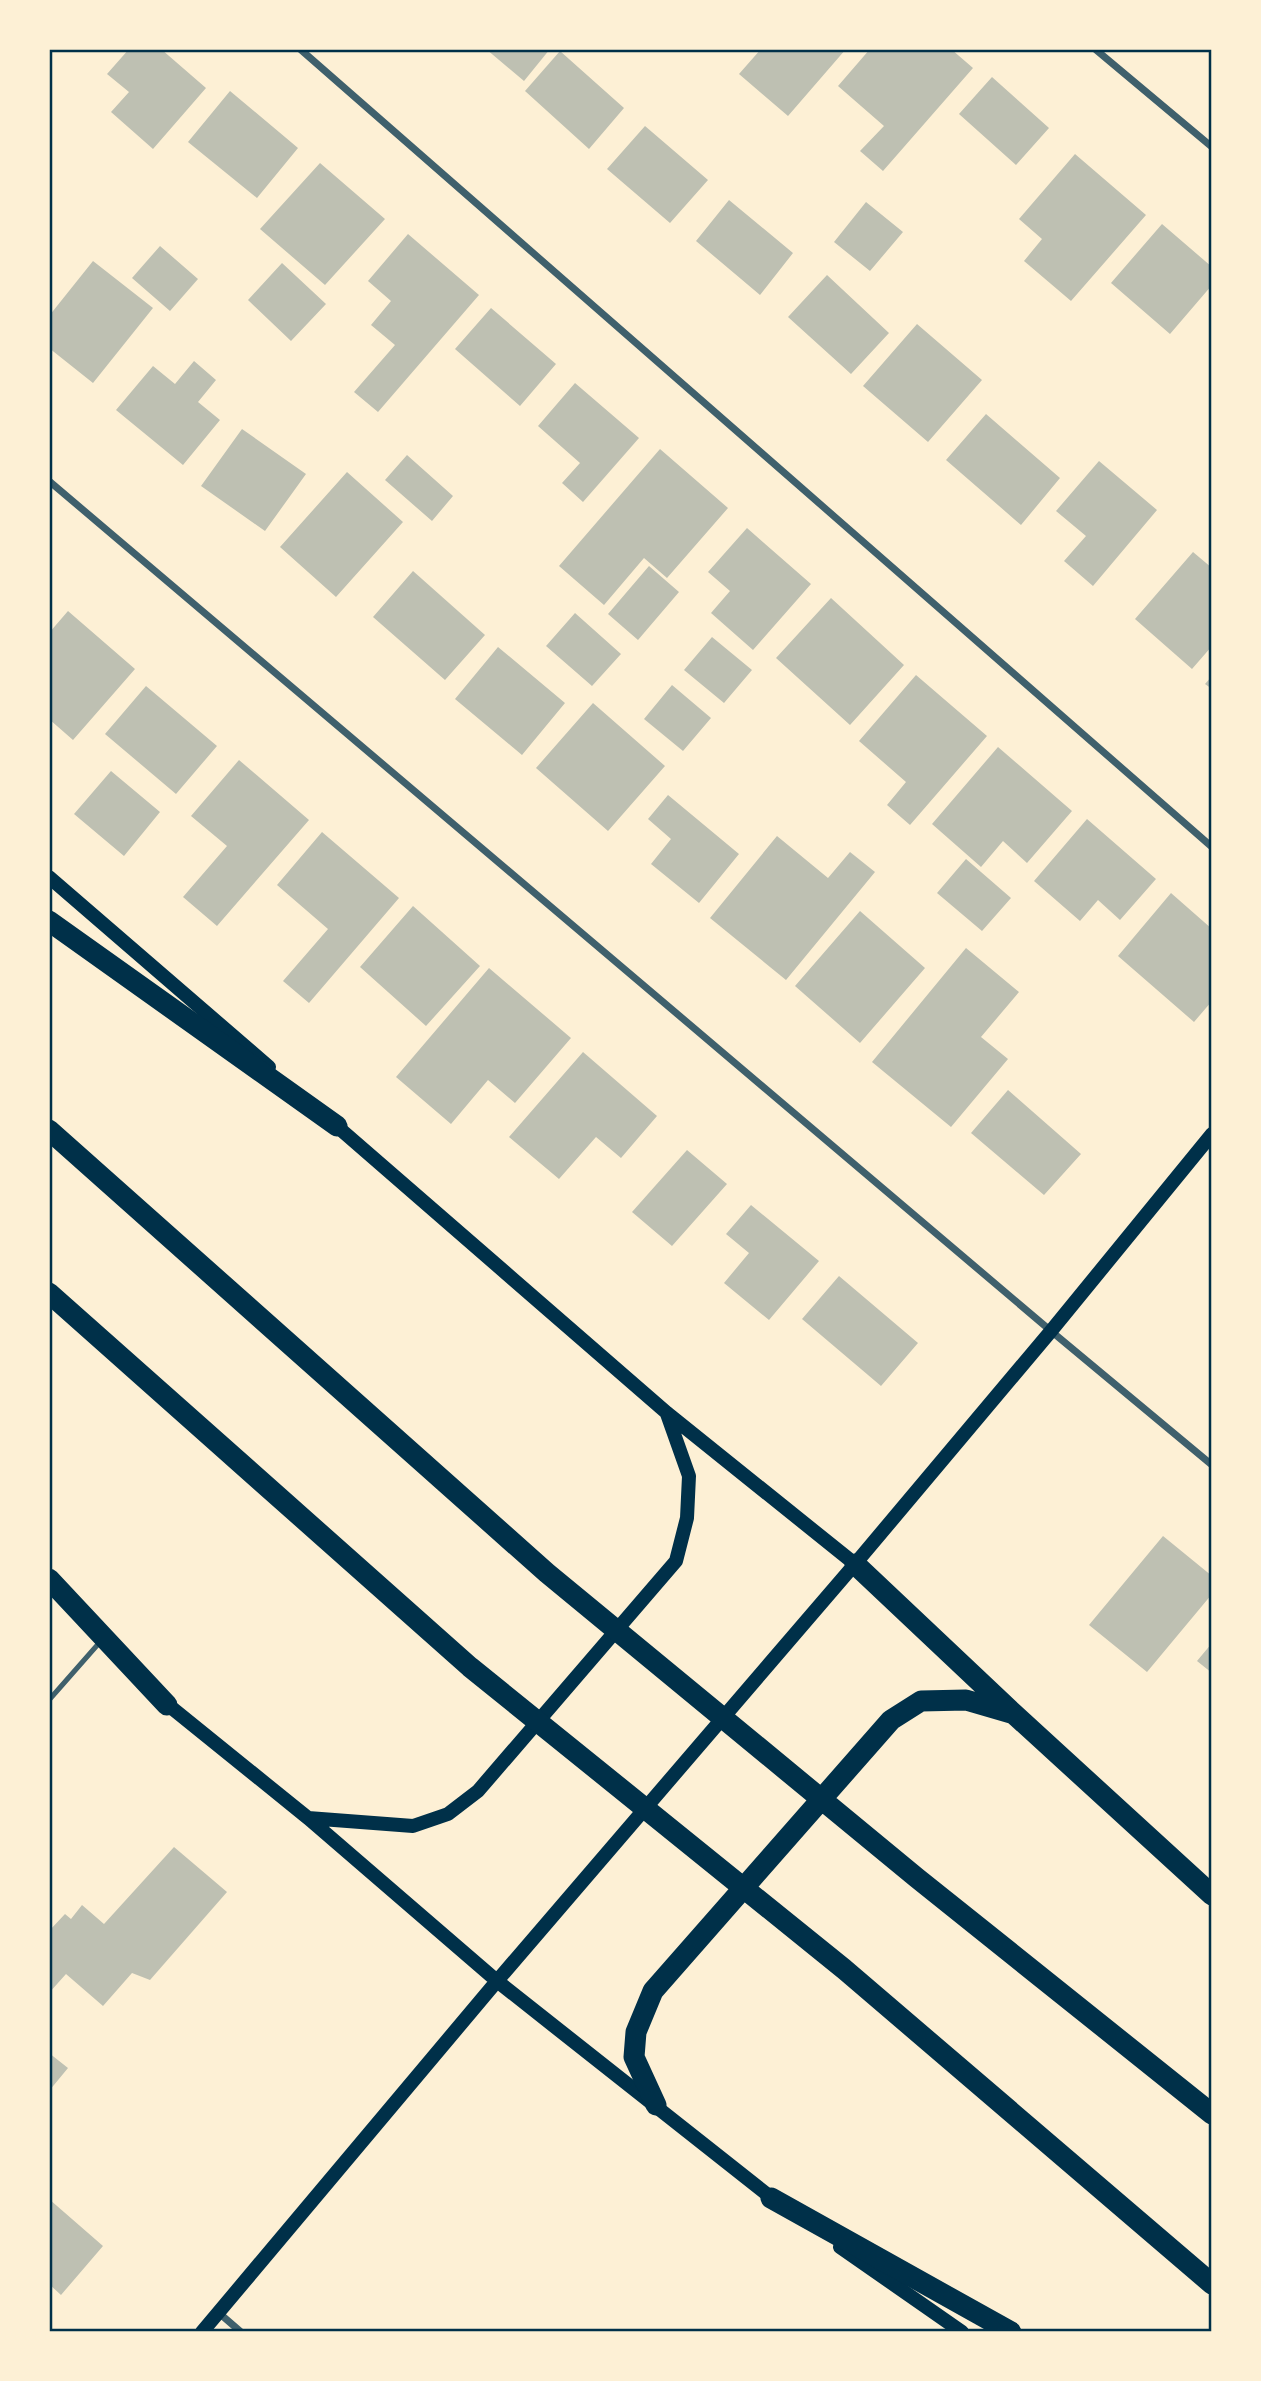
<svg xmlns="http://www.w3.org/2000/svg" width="1261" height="2381" font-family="'Space Grotesk',sans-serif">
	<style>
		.building { fill: #bec0b2 }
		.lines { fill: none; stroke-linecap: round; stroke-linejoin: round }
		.service { stroke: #3f606c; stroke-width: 5 }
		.minor { stroke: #3f606c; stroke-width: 7 }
		.secondary { stroke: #003049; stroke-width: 14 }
		.motorway { stroke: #003049; stroke-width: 21 }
		.neatline { fill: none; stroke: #003049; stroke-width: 2.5 }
	</style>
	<rect width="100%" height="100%" fill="#fdf0d5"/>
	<path class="building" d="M129 49H161L206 88 153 149 111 112 129 92 107 74Z
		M486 49H550L524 81Z
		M761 49H846L788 116 739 74Z
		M870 49H951L973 68 883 171 860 151 884 126 838 86Z
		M560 51 624 108 589 149 525 91Z
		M992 77 1049 128 1016 165 959 114Z
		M230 91 298 148 257 198 188 142Z
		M645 126 708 180 670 223 607 169Z
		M1075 154 1146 215 1071 301 1024 261 1042 239 1019 219Z
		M320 163 385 219 325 285 260 229Z
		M729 200 793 253 760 295 696 241Z
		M866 202 903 232 870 271 834 242Z
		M1162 224 1212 267V285L1170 334 1111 283Z
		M408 234 479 295 378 412 354 392 395 345 371 325 391 301 368 281Z
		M160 246 198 279 170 311 132 278Z
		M93 261 153 308 93 383 49 348V316Z
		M282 263 326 304 291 341 248 300Z
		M827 275 889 333 851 374 788 317Z
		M491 308 556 364 520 406 455 349Z
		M917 324 982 380 928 442 863 386Z
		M194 361 216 380 198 402 220 420 183 465 116 410 153 366 175 384Z
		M575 383 639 438 583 502 562 483 580 463 538 426Z
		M986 414 1060 478 1021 525 946 460Z
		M242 429 306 474 265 531 201 486Z
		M660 449 728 508 667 578 644 558 604 605 559 566Z
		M407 455 453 496 432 521 385 480Z
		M1099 461 1157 510 1093 586 1064 561 1086 536 1056 511Z
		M347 472 403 522 336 597 280 547Z
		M747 528 811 584 753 650 711 613 730 591 708 572Z
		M1193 552 1212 568V646L1192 669 1135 619Z
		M649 566 679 592 638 640 608 614Z
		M413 571 485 635 445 680 373 617Z
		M831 598 904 665 850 725 776 658Z
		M68 611 135 669 73 740 49 719V633Z
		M575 613 621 654 592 686 546 646Z
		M712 637 752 670 724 703 684 670Z
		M498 647 565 703 522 755 455 699Z
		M916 675 987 736 910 825 887 805 906 782 859 741Z
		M1212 676V689L1205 684Z
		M672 685 711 718 683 751 644 719Z
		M146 686 217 746 176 794 105 734Z
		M593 703 665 766 608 831 536 768Z
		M998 747 1072 811 1027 863 1003 841 981 867 932 824Z
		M239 760 309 820 217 926 183 897 227 846 191 816Z
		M111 771 160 812 124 856 74 814Z
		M668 795 739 854 699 903 651 864 671 839 648 819Z
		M1087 819 1156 879 1120 920 1098 900 1080 921 1034 881Z
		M322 832 399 898 309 1003 283 981 328 929 277 885Z
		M777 836 828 878 850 852 875 872 786 980 710 918Z
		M966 859 1011 898 982 931 937 893Z
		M1171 893 1212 929V1001L1194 1022 1118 956Z
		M413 906 480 966 426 1026 360 967Z
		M860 911 925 968 860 1043 795 986Z
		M966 948 1019 992 981 1037 1008 1059 951 1127 872 1062Z
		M489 968 571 1038 515 1103 488 1080 451 1124 396 1077Z
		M583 1052 657 1116 621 1158 596 1137 559 1179 509 1137Z
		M1008 1090 1081 1154 1044 1195 971 1133Z
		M687 1150 727 1184 672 1246 632 1212Z
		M751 1205 819 1261 769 1320 724 1283 749 1253 726 1234Z
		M839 1276 918 1343 881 1386 802 1319Z
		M1163 1536 1212 1576V1594L1147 1672 1089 1625Z
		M1212 1643V1673L1197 1661Z
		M174 1847 227 1892 150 1980 132 1973 103 2006 66 1974 49 1993V1931L65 1914 71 1919 82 1905 104 1924Z
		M49 2053 68 2068 49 2091Z
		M49 2199 103 2246 61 2295 49 2284Z"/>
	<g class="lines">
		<path class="service" d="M49 1700 100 1642"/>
		<path class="minor" d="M300 49 1212 847
			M1095 49 1212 147
			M49 481 1051 1331 1212 1465
			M219 2313 241 2332"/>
		<path class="secondary" d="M49 877 269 1067
			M332 1122 667 1413 855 1564
			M162 1700 308 1818 497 1981 778 2203
			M308 1818 413 1826 448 1814 478 1791 676 1561 687 1518 689 1476 667 1414
			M840 2247 962 2332
			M202 2332 497 1981 855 1564 1051 1331 1212 1134"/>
		<path class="motorway" d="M49 921 337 1126
			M49 1130 547 1573 917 1878 1212 2114
			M49 1293 470 1667 844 1969 1212 2284
			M855 1564 1014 1714 1212 1895
			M49 1579 167 1705
			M656 2105 634 2057 636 2032 653 1991 891 1720 921 1701 966 1700 1014 1714
			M771 2198 1011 2332"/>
	</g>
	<rect width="1261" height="2381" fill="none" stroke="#fdf0d5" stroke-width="102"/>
	<rect x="51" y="51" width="1159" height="2279" class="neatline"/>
</svg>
